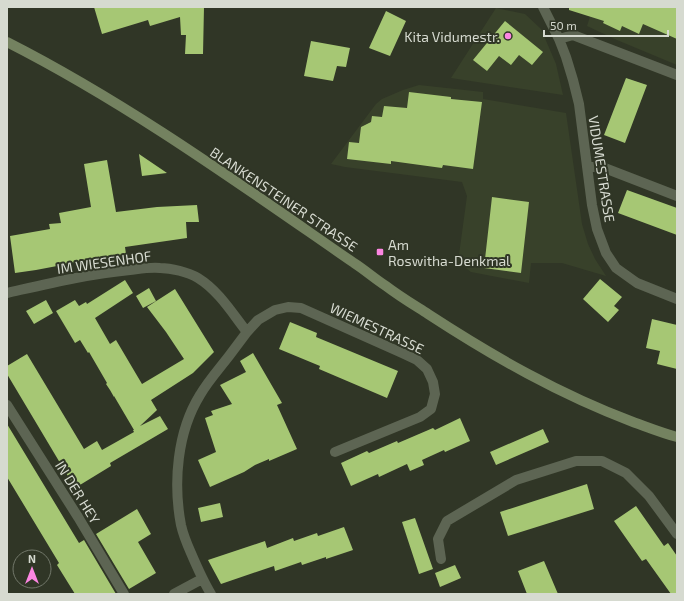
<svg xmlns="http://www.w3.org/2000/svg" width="684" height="601" font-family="'Exo 2',sans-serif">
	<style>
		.built { fill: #38412a }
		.building { fill: #a6c774 }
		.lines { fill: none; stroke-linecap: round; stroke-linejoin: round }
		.minor { stroke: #5d6553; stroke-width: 10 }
		.secondary { stroke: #748260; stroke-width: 10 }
		.poi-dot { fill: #fd86e2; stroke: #303626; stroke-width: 1.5 }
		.labels { text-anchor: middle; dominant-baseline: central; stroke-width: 4; stroke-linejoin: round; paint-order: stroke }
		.poi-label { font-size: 14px; fill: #d6dad0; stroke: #303626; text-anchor: end }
		.street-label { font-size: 14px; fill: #d6dad0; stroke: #303626 }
	</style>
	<rect width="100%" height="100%" fill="#303626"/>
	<path class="built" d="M593 7H677V65L617 40 587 26Z
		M496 8 525 14 541 29 556 64 563 95 451 78Z
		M419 85 483 92V99L566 113 582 224 588 244 595 259 606 276 562 263H531L529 283 471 272 458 262 467 196 462 182 345 167 331 164 376 104 382 99 403 90Z"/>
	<path class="building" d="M94 7H204L203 54H185L186 35H181L180 17 150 26 148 20 102 34Z
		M569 7H677V39L643 24 639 34 622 26 620 31 603 23 604 21 569 10Z
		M386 11 406 21 390 56 369 48Z
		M505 21 543 52 532 65 519 55 511 65 499 56 487 71 473 60Z
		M311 41 350 48 346 67 337 66 333 81 304 76Z
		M626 78 647 85 625 143 604 135Z
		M409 92 451 97V99L482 102 473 169 443 165 442 168 391 161V164L347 159 349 142 359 143 361 127 371 122 372 116 382 117 384 106 407 108Z
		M139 154 167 173 142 176Z
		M107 160 116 212 157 207 197 205 199 222H186L187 238 125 247 126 254 57 265V266L36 270 15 273 10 236 50 229 49 224 61 223 59 213 91 207 84 164Z
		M627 190 677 208V235L618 213Z
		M492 197 529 202 521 273 484 268Z
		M600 279 622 297 614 306 619 310 608 322 583 299Z
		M125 280 133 293 95 318 110 344 116 340 142 384 184 359 166 332 147 307 175 289 214 352 193 373 151 400 157 410 140 426 160 416 168 429 110 463 111 466 75 488 7 374V366L27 354 84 449 97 441 102 450 134 432 133 430H134L114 396V397L110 390 106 384 107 383 89 352 88 353 80 340 75 343 56 311 75 300 79 306 86 302 87 304Z
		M149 288 156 301 143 308 136 296Z
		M46 300 53 313 34 324 26 311Z
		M652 319 677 325V369L657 364 660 351 646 348Z
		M290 322 317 333 316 337 398 371 387 398 319 369 320 366 279 349Z
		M253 353 282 403 277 405 297 449 269 461V459L255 465 244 472 210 487 198 460 216 452 205 418 213 415 211 411 232 404 220 385 246 372 240 361Z
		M460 418 470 441 445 452 444 450 422 460 424 465 410 471 407 464 379 477 378 474 351 486 341 463 367 451 369 453 397 441 398 443 433 428 435 430Z
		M7 424 79 543 84 540 116 594H75L57 565 59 563 7 477Z
		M543 429 549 442 496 465 490 452Z
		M587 484 594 509 508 536 500 512Z
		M220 503 223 517 201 522 198 508Z
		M636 506 664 546 668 543 677 556V594H671L646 559 642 561 614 521Z
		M137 509 151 534 138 542 156 573 129 589 96 534Z
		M415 518 433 569 419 574 402 522Z
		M344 527 353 550 326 559V557L302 565 301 562 275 571 274 566 221 584 208 560 265 541 267 548 293 538 294 541 317 533 318 536Z
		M544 561 558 594H527L518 571Z
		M455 565 461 578 440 587 435 573Z"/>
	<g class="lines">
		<path class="minor" d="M543 7 559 39 566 57 573 80 579 104 592 205 597 229 606 253 616 268 637 283 677 299
			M559 39 573 35 677 75
			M587 167H602L677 196
			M7 293C47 284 88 274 130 270 139 269 150 267 160 268 171 268 188 272 198 278 219 291 232 313 247 332 241 340 235 348 229 356 219 369 208 381 200 395 177 432 173 483 181 525 183 534 187 544 191 553 197 567 203 581 211 594
			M247 332 258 320 275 310 288 307 301 308 402 353 417 360 427 369 433 382 435 394 431 409 420 417 335 452
			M7 405 78 517 124 594
			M441 559 438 539 447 521 516 480 576 461H602L626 473 649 496 677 534
			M174 594 202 579"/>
		<path class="secondary" d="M7 42C129 104 241 185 354 263 365 270 375 279 386 286 399 296 414 305 428 314 494 357 559 394 633 422 647 427 662 433 677 437"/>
	</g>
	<g class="poi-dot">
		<circle cx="508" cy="36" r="4"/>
		<rect x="376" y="248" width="8" height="8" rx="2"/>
	</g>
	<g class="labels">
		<g class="poi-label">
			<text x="500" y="36">Kita Vidumestr.</text>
			<text x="388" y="244" text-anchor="start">Am<tspan x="388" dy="16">Roswitha-Denkmal</tspan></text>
		</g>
		<g class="street-label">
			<text transform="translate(602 169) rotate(81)">VIDUMESTRASSE</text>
			<text transform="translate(284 199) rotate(34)">BLANKENSTEINER STRASSE</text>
			<text transform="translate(104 262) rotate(-8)">IM WIESENHOF</text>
			<text transform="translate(377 328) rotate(25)">WIEMESTRASSE</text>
			<text transform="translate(78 492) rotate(58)">IN DER HEY</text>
		</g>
	</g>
	<rect width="684" height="601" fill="none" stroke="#d6dad0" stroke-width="16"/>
	<g transform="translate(32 569)"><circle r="19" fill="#303626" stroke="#72786a"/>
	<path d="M0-3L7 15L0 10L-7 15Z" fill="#fd86e2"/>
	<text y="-6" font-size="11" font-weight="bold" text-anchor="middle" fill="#d6dad0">N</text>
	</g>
	<path d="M544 30v6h124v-6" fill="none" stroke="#d6dad0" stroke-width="2"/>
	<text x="550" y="30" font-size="12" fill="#d6dad0" stroke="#303626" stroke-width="3" paint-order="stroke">50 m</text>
</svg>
